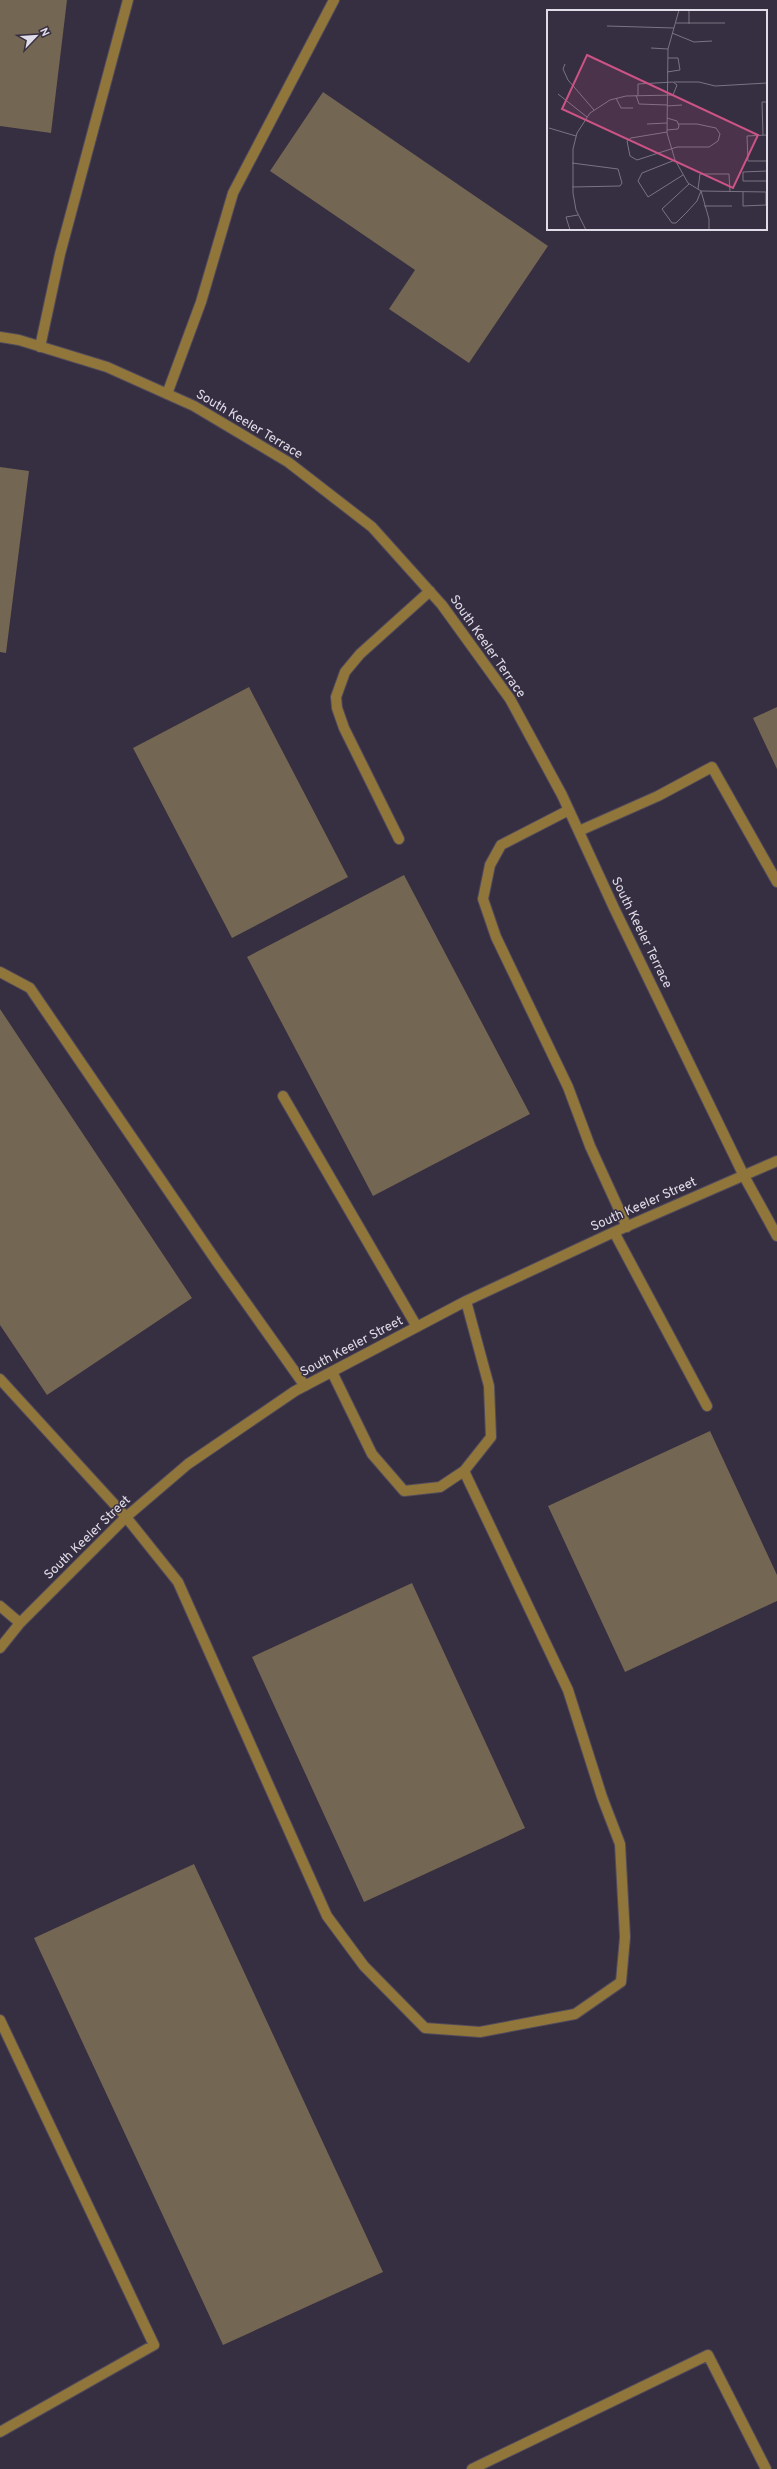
<svg xmlns="http://www.w3.org/2000/svg" width="777" height="2469" font-family="Overpass,sans-serif">
	<style>
		.building { fill: #736652 }
		.lines { fill: none; stroke-linecap: round; stroke-linejoin: round }
		.minor-casing { stroke: #514a5c; stroke-width: 12 }
		.minor { stroke: #90763a; stroke-width: 10 }
		.labels { text-anchor: middle; dominant-baseline: central; stroke-width: 3; stroke-linejoin: round; paint-order: stroke }
		.street-label { font-size: 13px; fill: #e0dce8; stroke: #362e41 }
		.inset-road { fill: none; stroke: #7a7484; stroke-width: 1 }
		.view { fill: #cb5385; fill-opacity: 0.15; stroke: #cb5385; stroke-width: 2 }
		.inset-edge { fill: none; stroke: #e0dce8; stroke-width: 2 }
	</style>
	<rect width="100%" height="100%" fill="#362e41"/>
	<path class="building" d="M0 0H67L51 133 0 126Z
		M323 92 548 246 469 363 389 309 415 270 270 171Z
		M0 467 29 471 6 653 0 652Z
		M249 687 348 877 232 938 133 748Z
		M777 707V769L753 718Z
		M404 875 530 1114 373 1196 247 957Z
		M0 1009 192 1298 47 1395 0 1325Z
		M710 1431 777 1575V1601L625 1672 548 1506Z
		M412 1583 525 1828 364 1902 252 1657Z
		M194 1864 383 2272 223 2345 34 1938Z"/>
	<g class="lines">
		<g class="minor-casing">
			<path id="minor" d="M0 337 19 340 107 367 194 406 288 462 372 527 442 605 510 699 562 795 614 908 744 1176 777 1236
				M40 347 60 254 128 0
				M167 394 201 302 233 193 334 0
				M569 810 501 845 490 865 483 899 496 937 568 1087 590 1146 627 1227
				M579 831 658 796 712 767 777 882
				M399 839 344 728 337 708 336 697 345 672 360 654 430 591
				M0 972 30 988 217 1262 305 1386
				M283 1096 417 1327
				M614 1232 707 1406
				M332 1372 372 1454 404 1491 440 1487 464 1471 491 1437 489 1386 466 1301
				M0 1379 126 1517 178 1582 327 1916 364 1966 425 2028 480 2032 575 2014 621 1982 625 1937 620 1844 602 1797 568 1690 464 1471
				M0 1606 20 1623
				M0 1648 20 1623 126 1517 188 1464 295 1391 466 1301 614 1232 777 1161
				M0 2020 154 2345 0 2432
				M472 2469 708 2355 766 2469"/>
		</g>
		<use href="#minor" class="minor"/>
	</g>
	<g class="labels">
		<g class="street-label">
			<text transform="translate(249 425) rotate(31)">South Keeler Terrace</text>
			<text transform="translate(487 647) rotate(55)">South Keeler Terrace</text>
			<text transform="translate(641 933) rotate(64)">South Keeler Terrace</text>
			<text transform="translate(644 1205) rotate(-24)">South Keeler Street</text>
			<text transform="translate(352 1347) rotate(-28)">South Keeler Street</text>
			<text transform="translate(88 1538) rotate(-44)">South Keeler Street</text>
		</g>
	</g>
	<g transform="translate(547 10)">
		<rect width="220" height="220" fill="#362e41"/>
		<path class="inset-road" d="M132 0 121 39 120 123 128 150 141 173 154 181 220 182M129 13H178M142 14V0M60 16 127 18M125 23 147 32 165 31M104 38 121 39M18 54 16 59 21 70 47 100M120 62 133 60 131 48H121M127 72H152L168 76 220 73M11 84 40 107M89 85 92 94 120 95M69 88 74 98H86M120 96 135 95M120 108 130 111 132 116 131 119 120 120M100 114 120 113M2 118 29 126M120 122 84 128 80 131 83 146 90 150 130 137H162L171 131 173 124 169 118 150 114H131M216 125 215 92H220M220 125 200 126 201 151H220M128 150 95 163 91 171 101 187 136 165M220 161 196 162V171H220M142 174 115 199 125 213H129L140 202 150 191 154 181M25 177 73 176 75 173 71 159 25 153M151 179 153 164H182L183 182M154 181 162 209V220M196 182V196L219 195V182M157 196H185M23 220 19 207 31 205M39 220 29 200 26 183V139L30 123 43 103 63 90 79 86 126 85 130 75 126 72 91 74V85"/>
		<path class="view" d="M40 45 211 125 186 178 15 99Z"/>
		<rect width="220" height="220" class="inset-edge"/>
	</g>
	<g transform="translate(36 36) rotate(65)" stroke="#362e41" stroke-width="3" paint-order="stroke">
	<path d="M0-3L7 15L0 10L-7 15Z" fill="#e0dce8"/>
	<text y="-6" font-size="11" font-weight="bold" text-anchor="middle" fill="#e0dce8">N</text>
	</g>
</svg>
